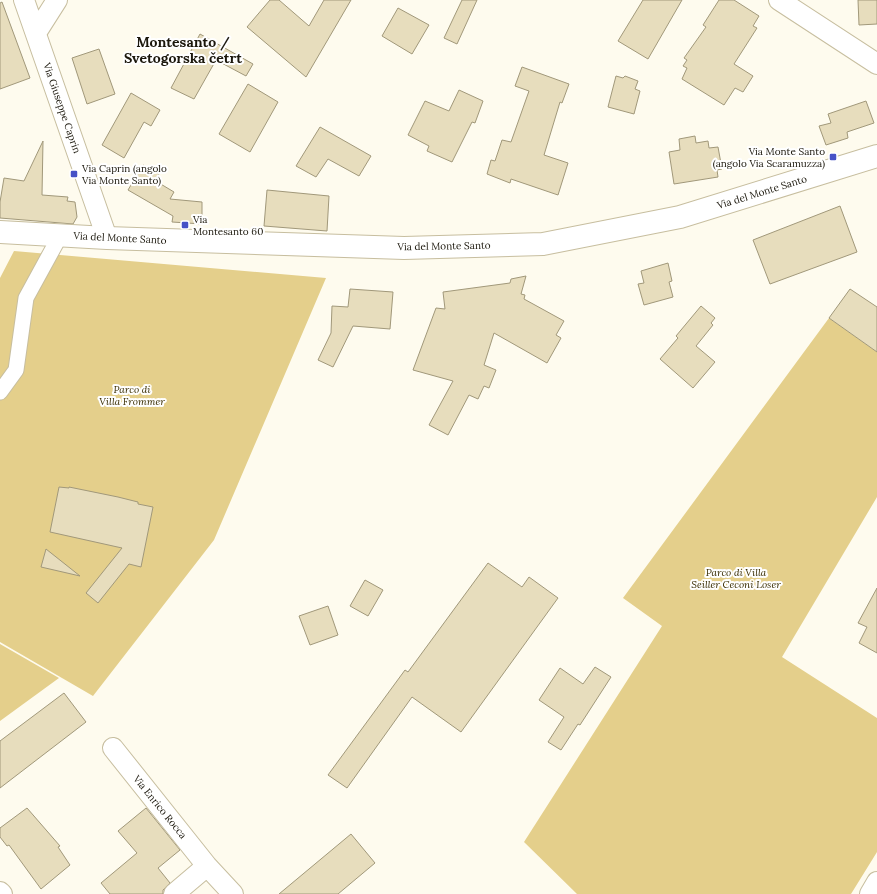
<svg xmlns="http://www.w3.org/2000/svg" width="877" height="894" font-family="Lora,serif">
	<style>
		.green { fill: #e4cf8b }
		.building { fill: #e7ddbd; stroke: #a1987a }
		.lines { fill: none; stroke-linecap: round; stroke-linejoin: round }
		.pedestrian-casing { stroke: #c7be9f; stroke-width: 17 }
		.minor-casing { stroke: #c7be9f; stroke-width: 22 }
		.secondary-casing { stroke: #c7be9f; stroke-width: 24 }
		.pedestrian { stroke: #fff; stroke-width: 15 }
		.minor { stroke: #fff; stroke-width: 20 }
		.secondary { stroke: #fff; stroke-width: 22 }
		.poi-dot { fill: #4651c6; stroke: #fff; stroke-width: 1.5 }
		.labels { text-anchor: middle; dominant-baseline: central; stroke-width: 4; stroke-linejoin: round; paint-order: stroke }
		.street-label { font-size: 10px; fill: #1b170c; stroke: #fff }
		.poi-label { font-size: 10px; fill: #1b170c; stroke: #fff; text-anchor: start }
		.park-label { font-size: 10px; font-style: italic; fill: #382c00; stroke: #fff }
		.district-label { font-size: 14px; font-weight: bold; fill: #1b170c; stroke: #fff }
	</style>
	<rect width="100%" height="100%" fill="#fefbee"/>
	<path class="green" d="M14 251 326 278 214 540 93 696 0 642V278Z
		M829 318 877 352V497L782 657 877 718V852L851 894H577L524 842 662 626 623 598Z
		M0 644 59 678 0 721Z"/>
	<path class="building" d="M270 0H279L309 26 324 0H351L306 77 247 27Z
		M462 0H477L457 44 444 38Z
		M643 0H682L648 59 618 41Z
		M719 0H734L759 16 753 26 757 28 734 64 753 76 743 92 735 88 724 105 682 79 687 68 683 66 687 60 684 58 706 27 703 25Z
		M858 0H877V24L859 25Z
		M2 2 30 78 0 89V3Z
		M398 8 429 25 412 54 382 36Z
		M200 34 253 64 246 76 216 60 194 99 171 88Z
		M99 49 115 94 87 104 72 58Z
		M522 67 569 84 562 103 560 102 544 155 568 163 558 195 511 179 510 183 487 174 491 160 495 161 502 140 511 142 529 91 515 86Z
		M616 76 623 78 625 76 638 81 635 89 640 91 634 114 608 107Z
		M248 84 278 102 250 152 219 134Z
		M459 90 483 101 475 123 472 122 452 162 427 151 429 146 408 135 425 101 449 111Z
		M131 93 160 110 151 126 144 122 124 158 102 145Z
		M866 101 874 123 847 132 848 138 826 145 819 126 831 123 828 114Z
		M320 127 371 156 359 176 328 159 316 177 296 166Z
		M695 136 696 143 708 141 709 148 718 147 722 169 717 170 718 177 674 184 669 152 680 150 679 139Z
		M43 141 42 195 68 197 67 201 75 202 77 217 73 224 0 218V202L4 178 24 181Z
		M143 165 159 174 156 178 160 181 159 183 174 192 170 199 202 202V224L172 222 173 216 128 190Z
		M267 190 329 196 327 231 264 226Z
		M840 206 857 252 770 284 753 240Z
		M668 263 672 281 669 282 673 297 644 305 638 284 644 283 641 271Z
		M526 276 521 294 525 295 524 299 564 321 556 335 561 338 547 363 494 333 484 365 496 370 489 388 484 386 478 399 469 395 448 435 429 425 453 381 413 370 436 308 445 309 443 292 510 283 511 279Z
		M350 289 393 292 390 329 353 326 333 367 318 360 331 333 332 306 348 307Z
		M850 289 877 307V352L829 318Z
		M701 306 715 318 711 323 713 325 696 346 715 362 693 388 660 359 678 338 676 336Z
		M59 487 69 488V487L118 497 138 502V504L153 507 141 567 129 564 98 603 86 593 122 548 50 532Z
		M46 549 80 576 41 567Z
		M488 563 522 587 529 577 558 598 461 732 412 697 347 788 328 775 405 670 408 672Z
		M365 580 383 590 368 616 350 606Z
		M877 588V653L859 643 867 627 858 623Z
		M328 606 338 635 310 645 299 616Z
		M595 667 611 677 580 725 578 724 561 750 548 742 564 717 539 700 560 668 583 684Z
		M64 693 86 722 0 788V741Z
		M27 808 60 846 58 847 70 865 41 889 9 845 7 846 0 837V828Z
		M146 808 180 850 158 868 170 883 163 890V894H110L101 883 137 853 118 831Z
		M351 834 375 863 338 894H279Z"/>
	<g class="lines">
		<g class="pedestrian-casing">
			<path id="pedestrian" d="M0 392 16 370 26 298 61 234"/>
		</g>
		<g class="minor-casing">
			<path id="minor" d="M24 0 107 238
				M779 0 877 64
				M36 33 57 0
				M113 748 207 866 233 894
				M0 892 2 894
				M174 894 207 866
				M870 894 877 882"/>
		</g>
		<g class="secondary-casing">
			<path id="secondary" d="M0 232 107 238 404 248 543 244 680 217 877 156"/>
		</g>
		<use href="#pedestrian" class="pedestrian"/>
		<use href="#minor" class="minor"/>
		<use href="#secondary" class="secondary"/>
	</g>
	<g class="poi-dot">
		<rect x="829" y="153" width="8" height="8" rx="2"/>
		<rect x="70" y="170" width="8" height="8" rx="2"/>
		<rect x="181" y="221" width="8" height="8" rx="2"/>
	</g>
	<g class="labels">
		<g class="street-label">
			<text transform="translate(62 108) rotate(71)">Via Giuseppe Caprin</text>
			<text transform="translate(762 192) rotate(-17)">Via del Monte Santo</text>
			<text transform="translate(120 238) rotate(3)">Via del Monte Santo</text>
			<text transform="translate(444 246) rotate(-1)">Via del Monte Santo</text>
			<text transform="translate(160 807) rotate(51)">Via Enrico Rocca</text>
		</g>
		<g class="poi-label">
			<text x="825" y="151" text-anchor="end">Via Monte Santo<tspan x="825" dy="12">(angolo Via Scaramuzza)</tspan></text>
			<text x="82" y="168">Via Caprin (angolo<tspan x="82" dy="12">Via Monte Santo)</tspan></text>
			<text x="193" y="219">Via<tspan x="193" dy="12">Montesanto 60</tspan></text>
		</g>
		<g class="park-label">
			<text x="132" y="389">Parco di<tspan x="132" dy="12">Villa Frommer</tspan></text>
			<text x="736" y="572">Parco di Villa<tspan x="736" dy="12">Seiller Ceconi Loser</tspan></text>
		</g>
		<g class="district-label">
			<text x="183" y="42">Montesanto /<tspan x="183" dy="16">Svetogorska četrt</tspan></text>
		</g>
	</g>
</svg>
